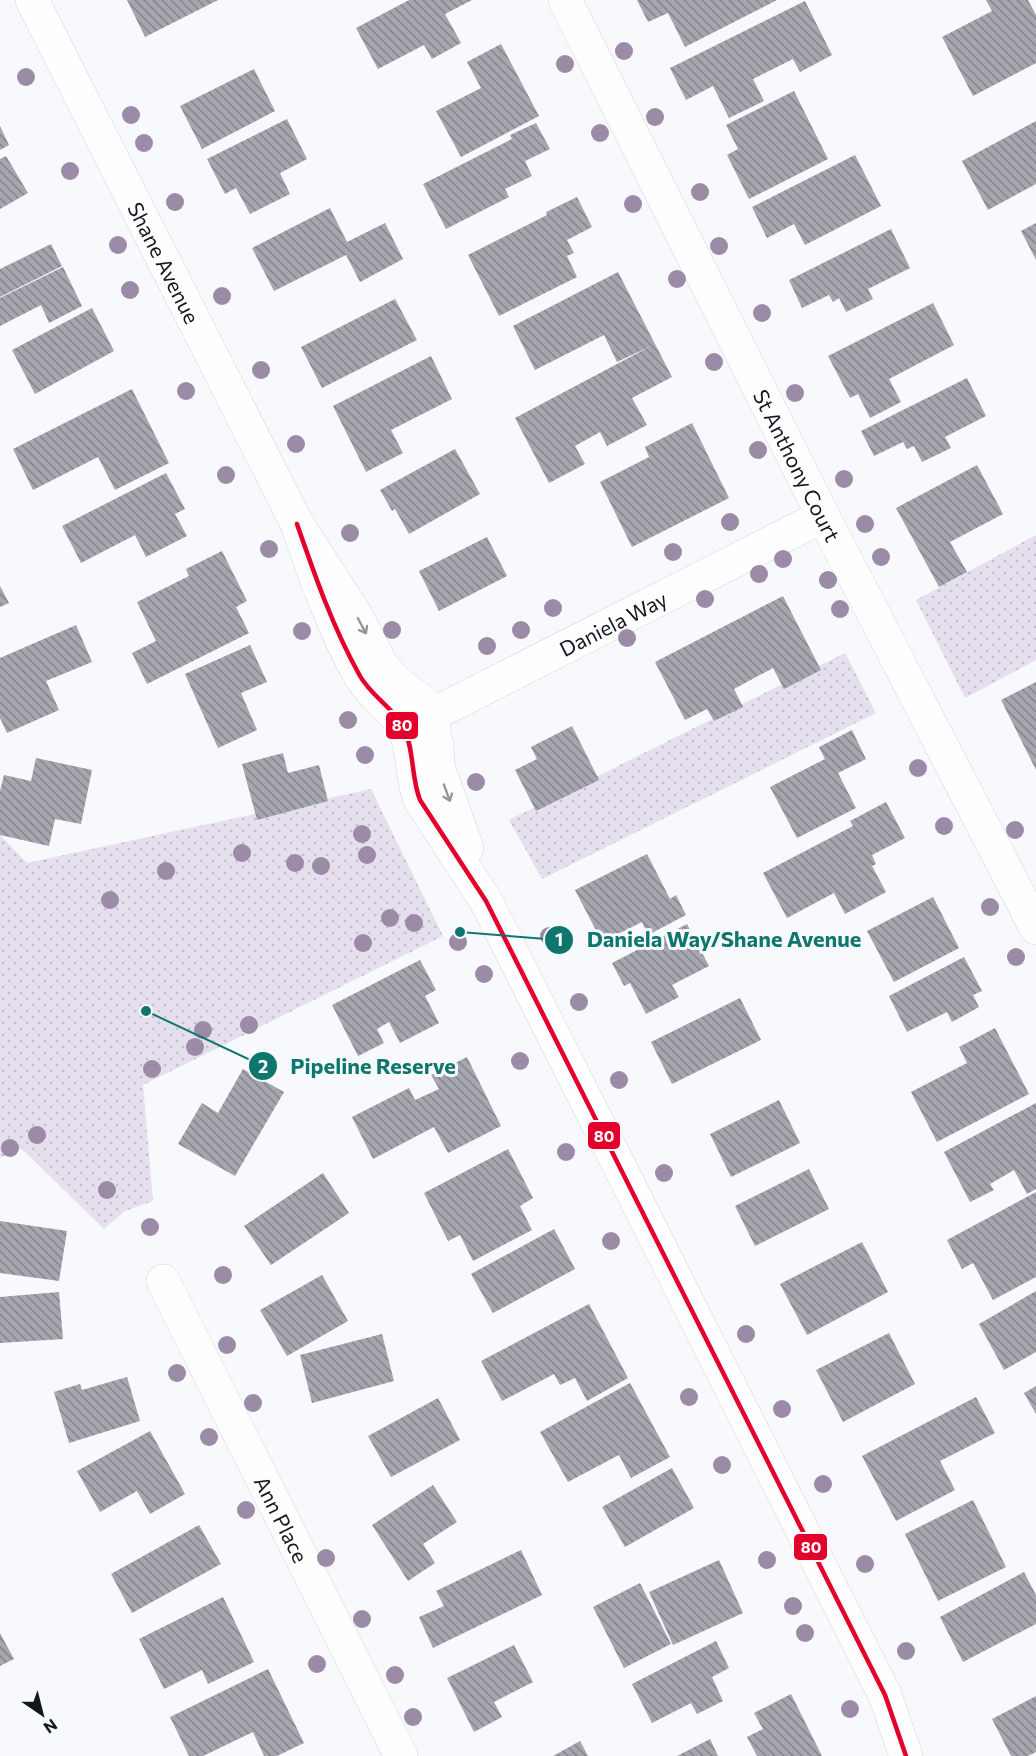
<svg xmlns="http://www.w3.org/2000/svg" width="1036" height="1756" font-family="Commissioner,sans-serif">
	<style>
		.grass { fill: url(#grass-dots) }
		.building { fill: url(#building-back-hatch) }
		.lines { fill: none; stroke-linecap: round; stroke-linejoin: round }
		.minor-casing { stroke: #d3d7db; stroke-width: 34 }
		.tertiary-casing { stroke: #d3d7db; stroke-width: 34 }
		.minor { stroke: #fefeff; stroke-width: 33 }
		.tertiary { stroke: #fefeff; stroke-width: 33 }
		.bus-1-casing { stroke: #f6f9fd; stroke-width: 9 }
		.bus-1 { stroke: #e4002b; stroke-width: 4.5 }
		.tree { fill: #9b8ba7 }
		.oneway { stroke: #94969a }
		.labels { text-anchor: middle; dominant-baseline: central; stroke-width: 6; stroke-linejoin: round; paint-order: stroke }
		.street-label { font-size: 21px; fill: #13181f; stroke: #f6f9fd }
		.leader { fill: none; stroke: #0f766e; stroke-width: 2 }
		.callout-dot { fill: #0f766e; stroke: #f6f9fd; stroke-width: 2 }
		.mark-label { font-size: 18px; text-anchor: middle; font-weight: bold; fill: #fff }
		.callout-label { font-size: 22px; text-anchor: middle; font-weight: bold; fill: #0f766e; stroke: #f6f9fd; stroke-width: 6; stroke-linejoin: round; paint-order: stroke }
		.line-badge { stroke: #f6f9fd; stroke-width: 2 }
		.badge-label { font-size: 16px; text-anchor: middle; font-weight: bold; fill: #fff }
	</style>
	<defs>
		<pattern id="grass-dots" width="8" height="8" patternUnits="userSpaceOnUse" patternTransform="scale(1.5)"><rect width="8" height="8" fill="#e6dfee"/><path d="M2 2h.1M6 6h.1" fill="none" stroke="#c4bfcc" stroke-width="1.8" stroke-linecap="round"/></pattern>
		<pattern id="building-back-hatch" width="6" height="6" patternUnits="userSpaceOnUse" patternTransform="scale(1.5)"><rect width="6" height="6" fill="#a5a6ae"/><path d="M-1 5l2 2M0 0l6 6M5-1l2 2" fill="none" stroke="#85868d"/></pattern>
	</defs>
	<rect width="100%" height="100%" fill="#f7f9fc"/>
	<path class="grass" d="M1036 535V660L965 698 916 600Z
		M845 653 876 713 542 879 509 820Z
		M371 789 443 936 143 1085 153 1201 125 1211 104 1229 21 1148 0 1158V835L27 863Z"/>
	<path class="building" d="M127 0H218L145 37Z
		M409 0H472L445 14 461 43 432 59 424 45 378 69 356 28Z
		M637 0H777L685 47 668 13 648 22Z
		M986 0H1028L1036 15V63L973 96 942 37 992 11Z
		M805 1 832 55 800 72 793 59 753 79 764 101 729 118 713 86 686 100 670 68Z
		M501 44 539 116 461 157 436 111 481 88 467 62Z
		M254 69 275 111 202 149 180 106Z
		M794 91 828 159 749 199 727 155 738 149 726 125Z
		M287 119 307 159 280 173 290 194 250 214 236 188 225 194 207 159Z
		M1036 121V184L988 210 962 161Z
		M536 123 550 149 525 161 532 176 505 189 509 197 446 229 423 184 512 139 510 135Z
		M0 126 9 145 0 150Z
		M855 155 881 206 805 245 794 224 767 238 752 207Z
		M6 156 28 193 0 209V159Z
		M577 197 592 227 567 240 574 253 567 256 577 277 499 316 468 255 547 215 546 212Z
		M330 208 347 242 385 223 403 259 360 282 346 255 274 291 252 248Z
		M1036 223V260L1021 231Z
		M891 229 910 268 868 289 873 299 846 312 839 298 833 302 829 295 802 308 789 280Z
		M51 244 62 266 0 297V269Z
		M63 267 82 306 49 323 41 305 0 326V298Z
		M618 272 672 377 632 398 647 425 607 446 600 432 575 446 585 464 549 483 515 418 651 346 617 362 604 335 535 370 513 326Z
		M395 299 417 340 322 388 301 347Z
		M933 303 954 345 889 379 901 402 870 418 858 394 850 398 828 356Z
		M92 308 114 351 35 394 12 350Z
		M431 356 452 399 391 430 403 453 366 472 333 406Z
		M967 378 986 416 945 437 951 448 922 462 914 446 907 449 903 442 874 456 861 431Z
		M132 389 169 463 115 490 98 457 33 490 13 449Z
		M692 423 729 498 632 547 600 482 649 457 645 447Z
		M455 449 480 494 409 534 395 509 392 511 380 490Z
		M977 465 1003 514 950 542 967 572 939 587 896 508Z
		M166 473 185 509 175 514 187 536 146 557 135 535 81 563 62 526Z
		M487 537 507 576 439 611 419 571Z
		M222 551 247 601 236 607 249 633 147 684 132 653 156 641 137 602 189 576 186 569Z
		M0 586 9 603 0 607Z
		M783 596 821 670 784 689 773 668 734 689 743 707 714 721 707 709 685 720 655 662Z
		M76 625 92 662 46 681 59 710 7 733 0 718V658Z
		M250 645 267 682 241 693 257 730 218 748 185 674Z
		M1036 682V770L1001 700Z
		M572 726 599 780 536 811 515 770 537 759 531 747Z
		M852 730 866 759 838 773 856 808 797 838 770 787 825 759 819 747Z
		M283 753 288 773 319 765 328 801 257 820 242 764Z
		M36 758 92 770 81 824 55 819 49 846 0 835V791L4 775 31 781Z
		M886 802 905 838 872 855 876 864 872 866 886 892 845 914 834 893 787 918 763 873 853 826 850 821Z
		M647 854 670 899 676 895 686 915 648 935 642 922 602 942 575 890Z
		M933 897 959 948 894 982 867 931Z
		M687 924 709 966 672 985 679 997 646 1014 630 983 624 986 612 963Z
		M964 957 982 991 973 995 979 1007 952 1022 947 1012 907 1032 889 996Z
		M420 960 436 990 425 996 439 1023 400 1043 389 1022 377 1029 384 1043 358 1056 332 1005Z
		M740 998 761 1040 672 1084 651 1042Z
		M995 1028 1029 1094 937 1142 911 1092 967 1063 959 1047Z
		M467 1057 501 1126 448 1153 434 1127 373 1159 352 1117 409 1088 415 1100 439 1089 431 1075Z
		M243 1069 284 1092 235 1176 178 1144 202 1103 218 1113Z
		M779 1100 800 1143 731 1177 710 1134Z
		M1036 1103V1189L1027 1194 1014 1170 990 1184 994 1190 970 1202 944 1152Z
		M508 1149 533 1198 520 1206 532 1230 473 1261 460 1235 448 1241 424 1193Z
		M809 1169 829 1209 755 1246 735 1206Z
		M323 1173 349 1213 271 1265 244 1226Z
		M1036 1192V1277L993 1300 973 1263 962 1269 947 1240Z
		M0 1221 67 1231 59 1281 0 1273Z
		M554 1229 575 1269 493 1313 471 1274Z
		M862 1242 888 1292 807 1335 780 1284Z
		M322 1275 348 1321 287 1356 260 1310Z
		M1036 1291V1352L1004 1370 979 1324Z
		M59 1292 63 1339 0 1343V1297Z
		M589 1304 628 1378 587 1401 575 1378 560 1385 554 1374 502 1401 481 1361Z
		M889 1333 915 1384 843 1422 816 1370Z
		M382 1334 394 1381 312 1403 300 1355Z
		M127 1377 140 1421 69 1443 54 1392 80 1384 82 1390Z
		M630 1383 670 1457 631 1478 619 1455 568 1482 540 1432Z
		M1036 1386V1414L1024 1393Z
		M976 1397 995 1433 940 1461 955 1490 896 1521 862 1456Z
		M438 1398 460 1440 391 1477 368 1436Z
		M150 1431 185 1494 150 1514 137 1491 100 1512 77 1471Z
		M672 1468 694 1508 625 1547 602 1507Z
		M433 1485 457 1522 423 1544 435 1563 408 1581 372 1525Z
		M973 1500 1006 1567 938 1601 905 1534Z
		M199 1525 221 1564 132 1613 111 1574Z
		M521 1550 542 1595 433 1648 419 1617 444 1606 436 1591Z
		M719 1560 743 1613 673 1645 649 1592Z
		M1024 1572 1036 1595V1624L963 1662 940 1617Z
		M640 1583 671 1644 624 1668 593 1607Z
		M223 1597 254 1662 208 1684 202 1670 164 1689 139 1639Z
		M0 1633 14 1659 0 1666Z
		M716 1641 729 1668 712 1677 723 1701 697 1714 691 1703 652 1723 632 1684Z
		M514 1645 533 1682 494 1702 502 1717 474 1732 447 1678Z
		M268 1669 304 1743 277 1756H264L253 1732 203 1756H189L170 1717Z
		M791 1694 822 1756H757L747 1737 763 1729 754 1713Z
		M1036 1696V1752L1028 1756H1011L992 1719Z
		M710 1739 718 1756H677Z
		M580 1741 588 1756H553Z"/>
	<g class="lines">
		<g class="minor-casing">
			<g id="minor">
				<path id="s1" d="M565 0 823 516 1036 928"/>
				<path id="s2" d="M406 728 823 516"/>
				<path id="s3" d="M163 1281 401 1756"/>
			</g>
		</g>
		<g class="tertiary-casing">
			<g id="tertiary">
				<path id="s4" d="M32 0 297 524 357 617 381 664 394 680 423 702 431 714 437 747 438 767 467 848"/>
				<path d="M297 524C315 576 333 628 360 676 372 697 394 708 404 729 414 748 411 777 420 800L486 901 885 1695 906 1756"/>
			</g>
		</g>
		<use href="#minor" class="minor"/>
		<use href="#tertiary" class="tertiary"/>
		<g class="bus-1-casing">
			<path id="bus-1" d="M297 524C315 576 333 628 360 676 372 697 394 708 404 729 414 748 411 777 420 800L486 901 885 1695 906 1756"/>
		</g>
		<use href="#bus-1" class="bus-1"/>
	</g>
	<g class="tree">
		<circle cx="624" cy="51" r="9"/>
		<circle cx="565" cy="64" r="9"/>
		<circle cx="26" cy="77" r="9"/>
		<circle cx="131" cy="115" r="9"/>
		<circle cx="655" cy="117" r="9"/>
		<circle cx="600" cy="133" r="9"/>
		<circle cx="144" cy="143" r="9"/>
		<circle cx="70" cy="171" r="9"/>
		<circle cx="700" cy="192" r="9"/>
		<circle cx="175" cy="202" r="9"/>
		<circle cx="633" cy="204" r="9"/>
		<circle cx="118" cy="245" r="9"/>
		<circle cx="719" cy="246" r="9"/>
		<circle cx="677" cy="279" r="9"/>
		<circle cx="130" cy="290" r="9"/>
		<circle cx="222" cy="296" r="9"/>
		<circle cx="762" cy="313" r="9"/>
		<circle cx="714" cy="362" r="9"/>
		<circle cx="261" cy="370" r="9"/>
		<circle cx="186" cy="391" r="9"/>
		<circle cx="795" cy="393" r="9"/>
		<circle cx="296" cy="444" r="9"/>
		<circle cx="758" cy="450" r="9"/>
		<circle cx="226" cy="475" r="9"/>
		<circle cx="844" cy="479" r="9"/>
		<circle cx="730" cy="522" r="9"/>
		<circle cx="865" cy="524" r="9"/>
		<circle cx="350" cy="533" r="9"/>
		<circle cx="269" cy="549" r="9"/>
		<circle cx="673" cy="552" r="9"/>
		<circle cx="881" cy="557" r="9"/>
		<circle cx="783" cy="559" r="9"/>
		<circle cx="759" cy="574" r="9"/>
		<circle cx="828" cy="580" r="9"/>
		<circle cx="705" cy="599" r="9"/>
		<circle cx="553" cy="608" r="9"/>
		<circle cx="840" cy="609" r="9"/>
		<circle cx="392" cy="630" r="9"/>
		<circle cx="521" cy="630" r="9"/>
		<circle cx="302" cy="631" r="9"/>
		<circle cx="627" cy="638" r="9"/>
		<circle cx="487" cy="646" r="9"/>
		<circle cx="348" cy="720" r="9"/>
		<circle cx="365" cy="755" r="9"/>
		<circle cx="918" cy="768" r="9"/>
		<circle cx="476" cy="782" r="9"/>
		<circle cx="944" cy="826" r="9"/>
		<circle cx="1015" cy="830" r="9"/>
		<circle cx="362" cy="834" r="9"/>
		<circle cx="242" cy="853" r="9"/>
		<circle cx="367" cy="855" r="9"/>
		<circle cx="295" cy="863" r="9"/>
		<circle cx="321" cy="866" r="9"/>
		<circle cx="166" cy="871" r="9"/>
		<circle cx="110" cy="900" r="9"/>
		<circle cx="990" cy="907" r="9"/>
		<circle cx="390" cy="918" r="9"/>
		<circle cx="414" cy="923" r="9"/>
		<circle cx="549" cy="936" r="9"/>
		<circle cx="458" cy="942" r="9"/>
		<circle cx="363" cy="943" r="9"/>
		<circle cx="1016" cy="957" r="9"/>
		<circle cx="484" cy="974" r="9"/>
		<circle cx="579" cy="1002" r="9"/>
		<circle cx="249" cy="1025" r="9"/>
		<circle cx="203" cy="1030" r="9"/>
		<circle cx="195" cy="1047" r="9"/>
		<circle cx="520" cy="1061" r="9"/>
		<circle cx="152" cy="1069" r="9"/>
		<circle cx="619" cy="1080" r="9"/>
		<circle cx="37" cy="1135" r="9"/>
		<circle cx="10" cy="1148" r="9"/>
		<circle cx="566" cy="1152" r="9"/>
		<circle cx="664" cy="1173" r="9"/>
		<circle cx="107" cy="1190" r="9"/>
		<circle cx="150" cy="1227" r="9"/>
		<circle cx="611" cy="1241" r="9"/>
		<circle cx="223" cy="1275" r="9"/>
		<circle cx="746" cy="1334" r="9"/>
		<circle cx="227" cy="1345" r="9"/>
		<circle cx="177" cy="1373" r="9"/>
		<circle cx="689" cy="1397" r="9"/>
		<circle cx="253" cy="1403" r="9"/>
		<circle cx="782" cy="1409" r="9"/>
		<circle cx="209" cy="1437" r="9"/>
		<circle cx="722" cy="1465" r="9"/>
		<circle cx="823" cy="1484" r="9"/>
		<circle cx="246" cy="1510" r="9"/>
		<circle cx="326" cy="1558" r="9"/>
		<circle cx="767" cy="1560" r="9"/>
		<circle cx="865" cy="1564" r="9"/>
		<circle cx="793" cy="1606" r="9"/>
		<circle cx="362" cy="1619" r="9"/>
		<circle cx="805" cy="1633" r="9"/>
		<circle cx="906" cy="1651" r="9"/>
		<circle cx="317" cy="1664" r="9"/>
		<circle cx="395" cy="1675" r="9"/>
		<circle cx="850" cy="1709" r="9"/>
		<circle cx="413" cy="1717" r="9"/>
	</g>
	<defs><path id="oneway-shaft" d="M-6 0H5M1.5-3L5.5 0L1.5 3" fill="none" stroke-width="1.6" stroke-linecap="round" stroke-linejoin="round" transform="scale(1.5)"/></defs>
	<g class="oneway">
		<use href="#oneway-shaft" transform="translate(362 626) rotate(62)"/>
		<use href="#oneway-shaft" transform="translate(447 793) rotate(70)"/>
	</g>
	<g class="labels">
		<g class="street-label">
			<text stroke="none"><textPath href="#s4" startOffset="294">Shane Avenue</textPath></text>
			<text stroke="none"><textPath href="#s1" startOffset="520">St Anthony Court</textPath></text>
			<text stroke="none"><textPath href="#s2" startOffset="232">Daniela Way</textPath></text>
			<text stroke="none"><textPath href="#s3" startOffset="266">Ann Place</textPath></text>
		</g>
	</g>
	<path class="leader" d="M460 932L559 940M146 1011L263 1066"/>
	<g class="callout-dot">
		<circle cx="460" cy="932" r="6"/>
		<circle cx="146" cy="1011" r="6"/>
		<circle cx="559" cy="940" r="15"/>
		<circle cx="263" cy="1066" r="15"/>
	</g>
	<g class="mark-label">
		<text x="559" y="946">1</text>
		<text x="263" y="1073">2</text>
	</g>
	<g class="callout-label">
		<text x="724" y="947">Daniela Way/Shane Avenue</text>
		<text x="373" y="1074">Pipeline Reserve</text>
	</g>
	<g class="line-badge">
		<rect x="385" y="711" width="34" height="29" rx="6" fill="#e4002b"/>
		<rect x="587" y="1121" width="34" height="29" rx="6" fill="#e4002b"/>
		<rect x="793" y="1533" width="35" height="28" rx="6" fill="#e4002b"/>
	</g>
	<g class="badge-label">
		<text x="402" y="731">80</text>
		<text x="604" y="1142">80</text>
		<text x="811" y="1553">80</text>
	</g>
	<g transform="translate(42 1714) rotate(145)" stroke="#f6f9fd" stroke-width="4.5" paint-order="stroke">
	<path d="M0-4.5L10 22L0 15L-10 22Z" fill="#13181f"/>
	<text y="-9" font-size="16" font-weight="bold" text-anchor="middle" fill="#13181f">N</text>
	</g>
</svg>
